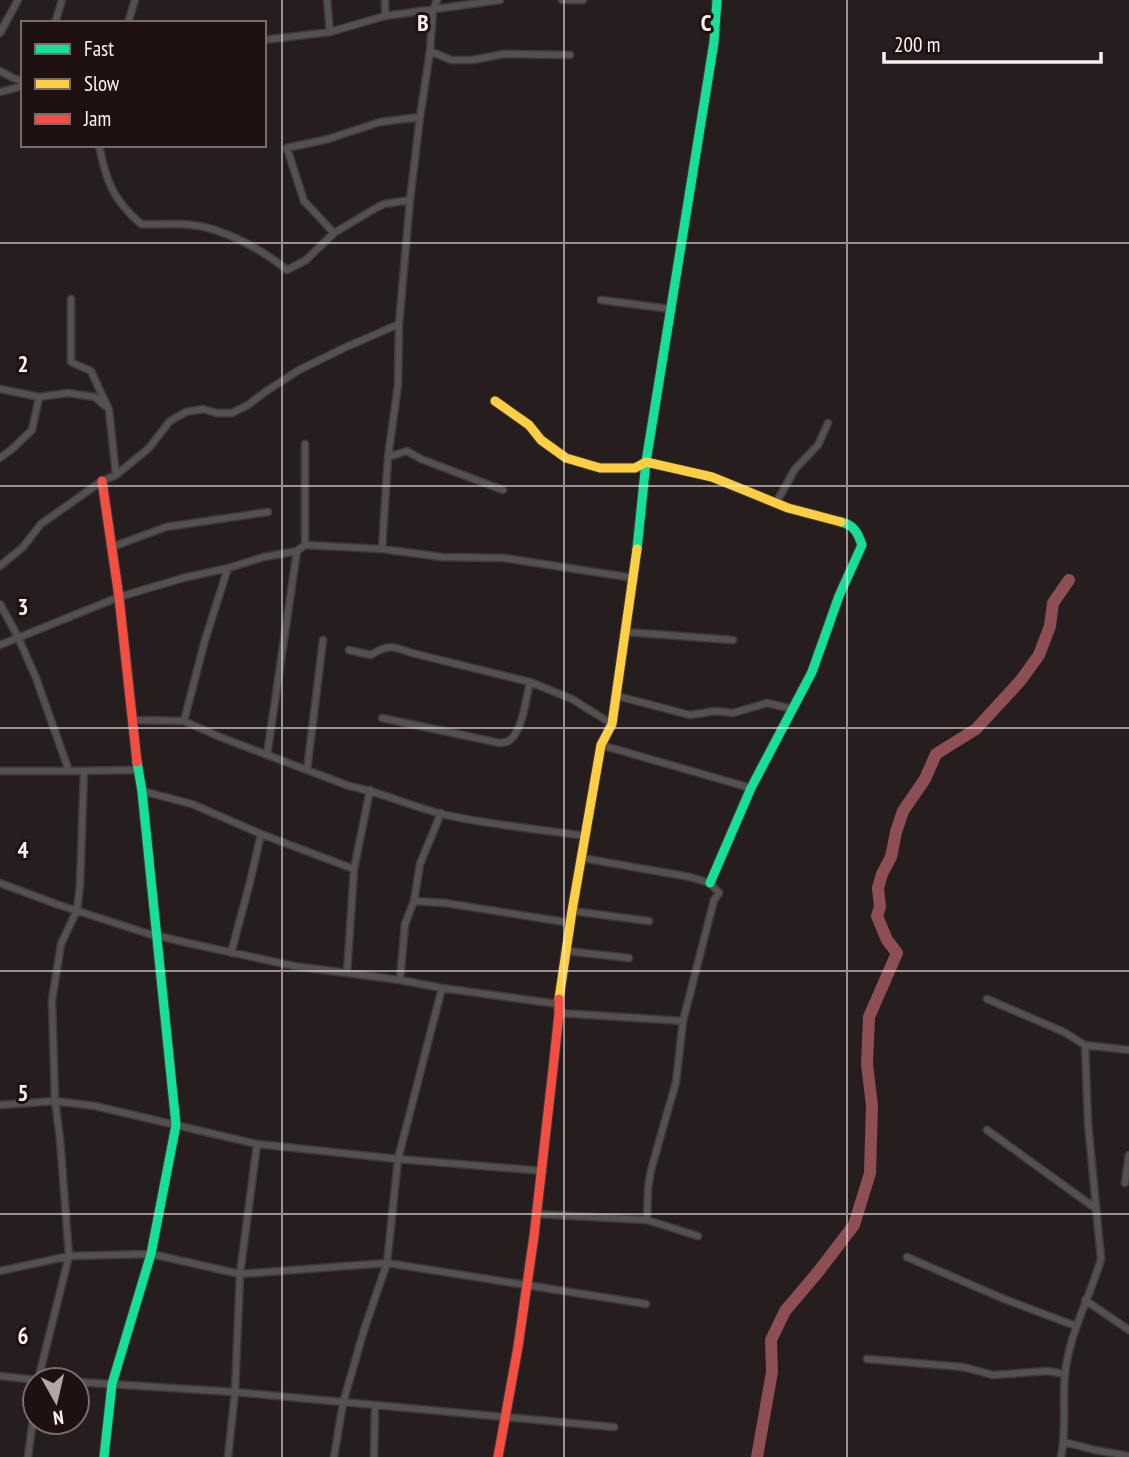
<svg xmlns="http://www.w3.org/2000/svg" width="1129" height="1457" font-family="'PT Sans Narrow',sans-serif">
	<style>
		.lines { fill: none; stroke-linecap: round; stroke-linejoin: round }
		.river { stroke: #8d4e54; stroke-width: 12 }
		.street-casing { stroke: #413a3a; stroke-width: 9 }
		.fast-casing { stroke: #413a3a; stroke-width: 11 }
		.slow-casing { stroke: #413a3a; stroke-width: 11 }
		.jam-casing { stroke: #413a3a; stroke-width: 11 }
		.street { stroke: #555050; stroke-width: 6 }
		.fast { stroke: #16e098; stroke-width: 9 }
		.slow { stroke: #ffcf43; stroke-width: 9 }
		.jam { stroke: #f24e42; stroke-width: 9 }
		.grid { fill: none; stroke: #fbf1f1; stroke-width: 2; stroke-opacity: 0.55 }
		.grid-label { font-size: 23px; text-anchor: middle; font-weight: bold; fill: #fbf1f1; stroke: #1f1112; stroke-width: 6; stroke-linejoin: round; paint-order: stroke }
	</style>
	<rect width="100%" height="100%" fill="#261e1e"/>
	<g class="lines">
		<path class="river" d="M757 1457 772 1372 771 1340 785 1311 818 1272 854 1225 870 1173 872 1106 867 1064 869 1017 897 953 887 940 877 916 880 907 878 888 882 874 891 857 896 832 903 811 925 779 936 754 976 729 1021 680 1039 655 1050 626 1053 603 1069 580"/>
		<g class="street-casing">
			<path id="street" d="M327 0 330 32
				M385 0V16
				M562 0H583
				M55 23 62 0
				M128 23 135 0
				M0 33 18 0
				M264 40 330 32 385 16 500 0
				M430 51 451 60H472L504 54 570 55
				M0 71 13 78 23 81
				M0 92 23 86
				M99 145C106 181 113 200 141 224 158 225 175 223 192 225 223 228 263 250 287 270L306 260 334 233 376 208 384 204 410 200
				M334 233 304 201 287 148 328 139 380 122 420 117
				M71 299V362L91 371 109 410 116 475
				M601 300 670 309
				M0 389 39 397 68 393 95 397 105 406
				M305 444V545
				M388 457 407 451 421 459 503 490
				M0 458 12 449 32 430 39 397
				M776 503 795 469 818 445 828 423
				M112 547 166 527 268 512
				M382 549 388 457 398 385 399 324 410 200 420 117 430 51 433 10 437 0
				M0 566 23 547 41 524 102 481 116 475 149 448 170 421 186 412 203 409 216 413H232L248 405 265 392 299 370 344 348 399 324
				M0 604 18 637 36 678 69 771 138 770
				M626 632 733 640
				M0 645 119 597 183 578 228 568 264 557 297 551 305 545 382 549 442 557 504 558 634 578
				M349 650 371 655C388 644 393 646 412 653L530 682 572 699 612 724
				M617 696 690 715 716 711 733 713 767 703 793 709
				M382 718 500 743C504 742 508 743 511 739 523 729 526 697 530 682
				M132 720 184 721 220 737 349 786C381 792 410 806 442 814 489 825 538 829 586 836
				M184 721 205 640 228 568
				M601 745 751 788
				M267 755 297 551
				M307 770 323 640
				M0 771H69
				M142 791 192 804 261 834 354 869
				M582 858 690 877 710 883 719 893 714 900 683 1021 676 1082 651 1170 648 1188 647 1220
				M0 883 56 904 146 933 188 943 294 966 400 980 442 988 558 1004
				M414 901 445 903 571 923
				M572 911 649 921
				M566 951 629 958
				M231 953 250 882 261 834
				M347 973 354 869 370 790
				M400 980 405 924 414 901 420 864 441 813
				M987 999 1064 1032 1085 1045
				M559 1013 683 1021
				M0 1105 55 1101 95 1106 257 1144 398 1159 543 1171
				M987 1130 1095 1208
				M1125 1183 1129 1155
				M536 1214 647 1220 698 1236
				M907 1257 1004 1299 1076 1326
				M0 1271 69 1256 151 1254 240 1274 387 1263 646 1304
				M1085 1300 1129 1330
				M867 1359 963 1367 993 1375 1047 1371 1065 1374
				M0 1376 36 1380
				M38 1380 69 1256 60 1139 55 1101 52 1000 61 944 77 910 80 885 84 771
				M77 1382 235 1392 614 1427
				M1064 1442 1095 1450 1129 1456
				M28 1457 35 1403
				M228 1457 235 1392 240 1274 257 1144
				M334 1457 343 1403 364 1330 387 1263 398 1159 442 988
				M374 1457 375 1406
				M1061 1457C1067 1430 1062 1402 1065 1374 1069 1334 1090 1297 1101 1259L1088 1123 1085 1045 1129 1050"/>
		</g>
		<g class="fast-casing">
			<path id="fast" d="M637 549 646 462 714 42 717 0
				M710 883 751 788 812 672 839 596 862 545C858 533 854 525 841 522
				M104 1457 112 1384 151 1254 176 1125 142 791 137 762"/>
		</g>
		<g class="slow-casing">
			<path id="slow" d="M495 401 529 425 541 440 566 458 600 468H635L646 462 712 477 788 508 841 522
				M559 999 572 911 601 745 612 724 637 549"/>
		</g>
		<g class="jam-casing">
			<path id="jam" d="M102 481 119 597 137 762
				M498 1457 518 1347 534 1236 553 1069 559 1013V999"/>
		</g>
		<use href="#street" class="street"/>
		<use href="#fast" class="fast"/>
		<use href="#slow" class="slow"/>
		<use href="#jam" class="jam"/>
	</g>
	<path class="grid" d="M282 0V1457M564 0V1457M847 0V1457M0 243H1129M0 486H1129M0 728H1129M0 971H1129M0 1214H1129"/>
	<g class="grid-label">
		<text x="423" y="31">B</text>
		<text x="706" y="31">C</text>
		<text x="23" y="372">2</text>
		<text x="23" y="615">3</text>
		<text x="23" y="858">4</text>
		<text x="23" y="1101">5</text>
		<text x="23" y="1344">6</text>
	</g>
	<rect x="21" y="21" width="245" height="126" fill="#1f1112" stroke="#776b6b" stroke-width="2"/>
	<rect x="35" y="44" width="35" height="10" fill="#16e098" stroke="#776b6b" stroke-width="2"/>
	<text x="84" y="56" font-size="21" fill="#fbf1f1">Fast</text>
	<rect x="35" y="79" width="35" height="10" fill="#ffcf43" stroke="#776b6b" stroke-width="2"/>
	<text x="84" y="91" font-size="21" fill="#fbf1f1">Slow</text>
	<rect x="35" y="114" width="35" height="10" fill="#f24e42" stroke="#776b6b" stroke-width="2"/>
	<text x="84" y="126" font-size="21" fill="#fbf1f1">Jam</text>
	<g transform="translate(56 1401) rotate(172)"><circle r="33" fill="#1f1112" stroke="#776b6b" stroke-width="2"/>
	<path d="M0-5L12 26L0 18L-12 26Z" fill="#b0a7a7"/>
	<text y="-10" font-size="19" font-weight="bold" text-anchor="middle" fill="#fbf1f1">N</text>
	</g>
	<path d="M884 52v10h217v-10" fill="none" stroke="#fbf1f1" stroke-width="3.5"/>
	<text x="894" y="52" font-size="21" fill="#fbf1f1" stroke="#1f1112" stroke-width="5" paint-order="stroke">200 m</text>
</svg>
